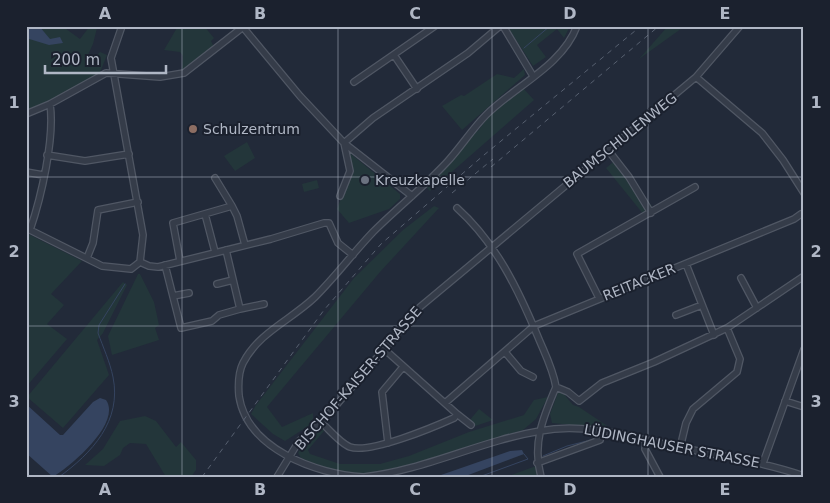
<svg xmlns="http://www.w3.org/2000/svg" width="830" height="503" font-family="'DejaVu Sans',sans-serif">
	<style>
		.green { fill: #23363a }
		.water { fill: #354460 }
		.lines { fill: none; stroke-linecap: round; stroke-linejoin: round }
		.stream { stroke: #354460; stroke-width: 1 }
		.minor-casing { stroke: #505764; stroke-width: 8 }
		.minor { stroke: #353c49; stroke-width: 5.5 }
		.rail { stroke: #576070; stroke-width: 1; stroke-dasharray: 5 5; stroke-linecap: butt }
		.grid { fill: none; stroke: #b0b7c5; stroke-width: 1; stroke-opacity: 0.55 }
		.education-dot { fill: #8d6e63; stroke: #1b212e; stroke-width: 2 }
		.worship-dot { fill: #6b7280; stroke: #1b212e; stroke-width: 2 }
		.labels { text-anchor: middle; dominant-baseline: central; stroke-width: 4; stroke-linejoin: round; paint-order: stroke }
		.poi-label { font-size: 14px; fill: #b0b7c5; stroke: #1b212e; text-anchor: start }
		.street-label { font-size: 14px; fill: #b0b7c5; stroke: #1b212e }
		.neatline { fill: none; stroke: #b0b7c5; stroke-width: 2 }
		.grid-label { font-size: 16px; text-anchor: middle; font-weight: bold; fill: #b0b7c5 }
	</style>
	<rect width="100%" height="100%" fill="#222a39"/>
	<path class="green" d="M26 26H62L80 39 90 26 97 28 93 44 87 57 92 60 100 52 107 55 99 75 26 112Z
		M178 26H204L214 38 211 41 214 47 182 70 183 56 180 52 164 50Z
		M507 26H570L564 38 557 29 537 45 546 57 533 66Z
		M668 26H685L639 59Z
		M524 69 525 75 462 130 442 106 461 95 464 96 497 74 514 78Z
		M523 88 534 100 430 191 424 185 474 130 478 131 488 117Z
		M247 142 255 158 235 171 224 156Z
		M346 150 400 194V199L389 209 349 223 337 209 349 178Z
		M617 159 654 209 644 215 606 168Z
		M317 180 319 188 304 192 302 184Z
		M434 206 439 208 380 272 267 407 282 427 313 413V423L285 441 273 434 251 414 256 405 354 278 403 230Z
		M26 233 82 261 51 294 64 305 47 324 67 339 26 387Z
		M138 274H140L154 302 159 325 155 328 159 340 112 355 108 336Z
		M123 282 127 285 103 333 97 340 109 375 63 428 27 397Z
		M558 393H563L573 405 579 407 612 429 552 423 550 414Z
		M548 397 536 419 523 430C468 445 402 481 344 473 329 470 315 464 301 458L298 453 307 436 322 427 324 431 308 450 310 454 340 464H380L409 456 469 432 524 415 534 400Z
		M479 409 493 420 475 426 469 421Z
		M145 416 156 421 176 447 181 442 196 460V470L191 477H166L146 444 130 443 123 448 120 455 104 466 85 465 103 449 120 421Z
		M536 466 537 477H506Z"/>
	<path class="water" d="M26 26H39L50 39 60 37 63 43 49 45 26 38Z
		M100 398 106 400C122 423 71 466 53 477L26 453V404L60 435H63L93 402Z
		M522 450 524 454 463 477H442L441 475 510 451Z"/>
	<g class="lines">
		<path class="stream" d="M524 48 550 26
			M543 456 567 446 587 441
			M59 477C92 453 122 421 113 377 110 362 103 347 98 333L99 325 125 284
			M479 477 528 459 524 454"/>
		<g class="minor-casing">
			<path id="minor" d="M242 26 300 96 344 143 412 196
				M503 26 533 76
				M394 55 417 89
				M696 77 762 133 783 160 804 193
				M354 82 435 26
				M26 114 50 104 106 73 160 77 184 73 243 27
				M344 143 373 118 468 53 500 26
				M608 150 629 177 651 213
				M47 155 85 161 129 154
				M26 172 43 175
				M215 178 232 206
				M340 196 350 171 344 143
				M457 208C496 243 518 289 538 337 545 354 553 369 556 387L568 392 579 401 602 383 654 362 727 328 804 276
				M205 214 215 252
				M26 228 102 266 131 269 140 262 143 235 111 58 122 26
				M30 230C41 198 55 138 50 104
				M87 258 93 243 98 210 138 202
				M180 261 173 223 232 206 237 216 245 245
				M140 262 149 266 158 267 271 239 324 223H329L338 243 353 255
				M686 264 714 335
				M165 265 181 328 212 321 219 315 240 309 226 250
				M741 278 757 308
				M217 284 233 280
				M173 296 189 293
				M599 298 577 254 695 187
				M240 309 264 304
				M676 315 702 305
				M505 352 521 371 533 377
				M785 401 804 407
				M445 403 534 326 794 219 801 214
				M457 414 471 425
				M326 427C332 433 342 444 350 447 370 454 434 427 454 418L457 414 383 348
				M646 440 645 449 660 477
				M388 443 382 392 403 367
				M680 448 686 423 693 409 737 372 740 359 727 328
				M537 463 600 440
				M763 463 804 349
				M277 477 299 441 322 422 420 307 696 77 740 26
				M363 477C316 474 247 449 239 396 238 384 238 373 243 363 259 332 291 320 315 297 336 276 353 253 373 232 397 208 424 187 447 162 461 147 472 129 486 115 515 86 562 66 577 26
				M364 477C425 470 480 441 540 431 587 422 633 438 678 447 721 456 763 462 804 476
				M541 477C532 444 543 417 556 387"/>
		</g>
		<use href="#minor" class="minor"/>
		<path class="rail" d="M491 167 659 26
			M452 193 493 159
			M202 477 324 310 381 244 484 155 641 26"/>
	</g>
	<path class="grid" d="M182 26V477M338 26V477M492 26V477M648 26V477M26 177H804M26 326H804"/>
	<circle class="education-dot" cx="193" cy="129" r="5"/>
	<circle class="worship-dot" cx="365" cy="180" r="5"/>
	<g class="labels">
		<g class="poi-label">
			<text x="203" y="129">Schulzentrum</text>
			<text x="375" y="180">Kreuzkapelle</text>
		</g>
		<g class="street-label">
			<text transform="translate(620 140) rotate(-39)">BAUMSCHULENWEG</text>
			<text transform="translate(639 282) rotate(-22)">REITACKER</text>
			<text transform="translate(358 378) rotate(-49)">BISCHOF-KAISER-STRASSE</text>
			<text transform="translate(672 446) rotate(11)">LÜDINGHAUSER STRASSE</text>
		</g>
	</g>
	<rect width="830" height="503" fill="none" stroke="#1b212e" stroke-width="55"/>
	<path d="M45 65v8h121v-8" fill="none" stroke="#b0b7c5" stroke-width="2.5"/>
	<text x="52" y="65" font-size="15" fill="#b0b7c5" stroke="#1b212e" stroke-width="4" paint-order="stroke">200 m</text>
	<rect x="28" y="28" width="774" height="448" class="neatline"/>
	<g class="grid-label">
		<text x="105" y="19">A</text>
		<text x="260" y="19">B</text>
		<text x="415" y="19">C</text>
		<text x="570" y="19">D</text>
		<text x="725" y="19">E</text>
		<text x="14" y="108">1</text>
		<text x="816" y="108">1</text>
		<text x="14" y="257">2</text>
		<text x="816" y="257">2</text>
		<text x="14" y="407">3</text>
		<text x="816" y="407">3</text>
		<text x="105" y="495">A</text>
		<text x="260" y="495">B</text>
		<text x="415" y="495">C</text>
		<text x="570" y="495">D</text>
		<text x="725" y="495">E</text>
	</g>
</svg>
